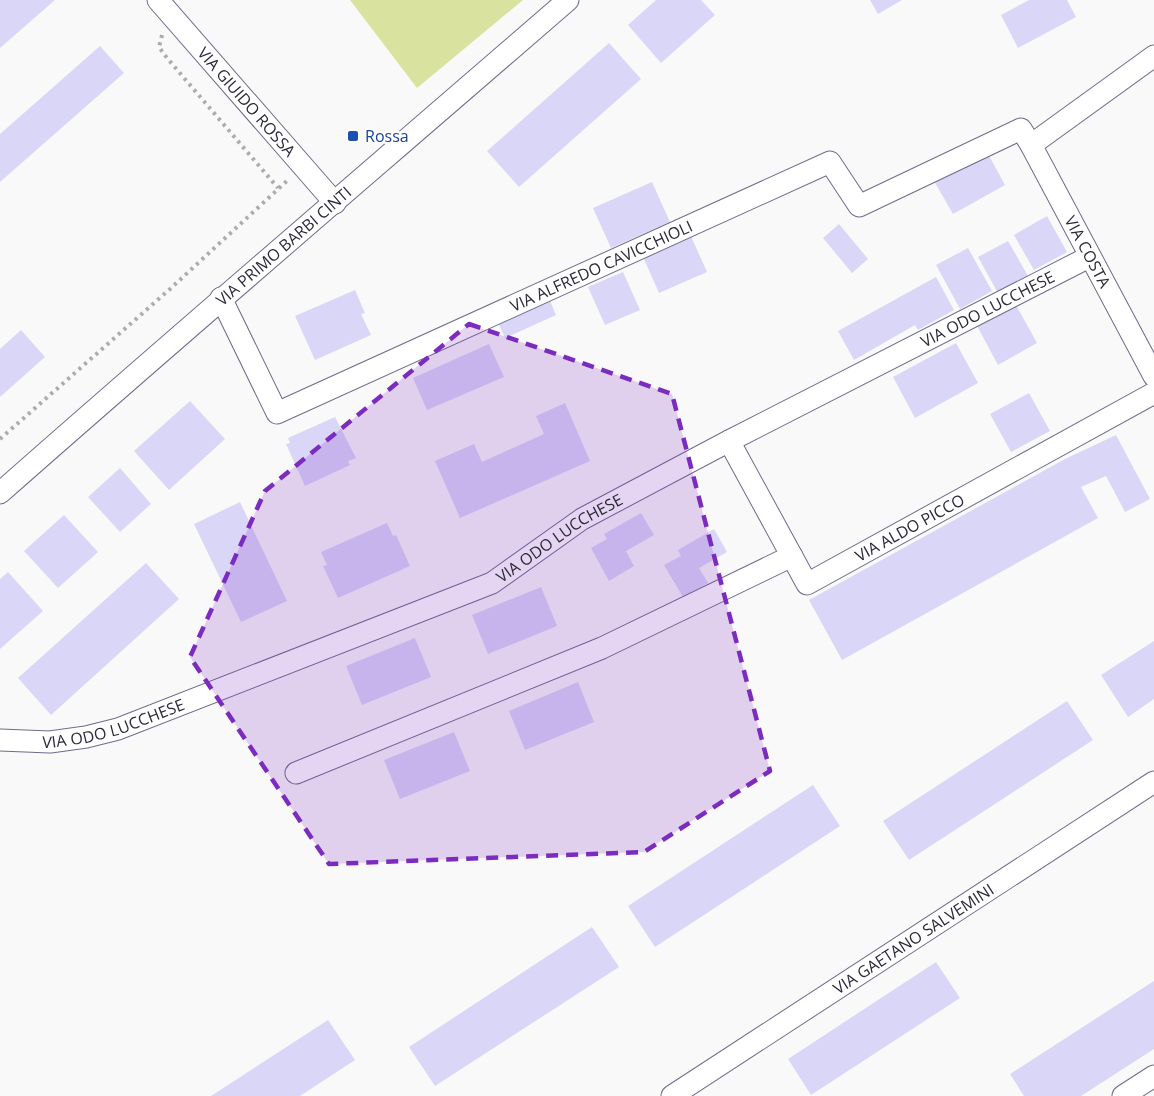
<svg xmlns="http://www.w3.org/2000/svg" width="1154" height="1096" font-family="'Open Sans',sans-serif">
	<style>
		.green { fill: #dae29f }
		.building { fill: #dad6f8 }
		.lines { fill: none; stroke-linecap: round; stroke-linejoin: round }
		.minor-casing { stroke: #6f6b8b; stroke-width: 23 }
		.path { stroke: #acabb0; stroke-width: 4; stroke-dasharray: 3 4.5; stroke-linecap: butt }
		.minor { stroke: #fff; stroke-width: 21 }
		.marked { fill: #7b2cbf; fill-opacity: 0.2; stroke: #7b2cbf; stroke-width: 4.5; stroke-dasharray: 12 8; stroke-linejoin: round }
		.transit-dot { fill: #1a4fb4; stroke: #fff; stroke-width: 2 }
		.labels { text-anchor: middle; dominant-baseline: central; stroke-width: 4.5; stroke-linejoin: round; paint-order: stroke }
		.street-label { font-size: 16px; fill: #2b2937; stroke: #fff }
		.transit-label { font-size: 16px; fill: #164399; stroke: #fff; text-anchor: start }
	</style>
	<rect width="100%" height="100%" fill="#f9f9f9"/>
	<path class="green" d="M350 0H523L417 88Z"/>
	<path class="building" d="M0 0H55L0 48Z
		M656 0H701L715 15 661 63 628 25Z
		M870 0H902L878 14Z
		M1029 0H1067L1076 17 1018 48 1001 15Z
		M609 43 641 79 519 187 487 151Z
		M100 46 124 73 0 182V134Z
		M987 152 1005 185 953 214 934 181Z
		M652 182 670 222 611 248 593 208Z
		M1047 216 1067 252 1034 270 1014 235Z
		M839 224 868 259 852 273 823 238Z
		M691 236 707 272 659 293 643 257Z
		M1008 241 1028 276 998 293 978 257Z
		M968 248 992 291 960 309 936 265Z
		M623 272 640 310 605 325 588 287Z
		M936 277 954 310 918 330 915 325 854 360 838 331Z
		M355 290 365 313 361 314 371 335 315 360 295 316Z
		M547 293 556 315 505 338 495 316Z
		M1016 305 1037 343 998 365 977 326Z
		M21 330 45 357 0 397V349Z
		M956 343 978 383 915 418 893 377Z
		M489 344 504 377 427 410 413 378Z
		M1029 393 1050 431 1011 452 990 414Z
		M190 401 225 439 169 490 134 451Z
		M565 403 590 461 460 518 435 461 474 444 482 462 544 434 536 416Z
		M335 417 356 458 348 461 350 465 305 486 286 444 290 443 288 438Z
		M1116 435 1150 499 1125 512 1106 476 1081 487 1098 518 842 660 809 600 1065 459Z
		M120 468 151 504 120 532 88 497Z
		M240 502 287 601 241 622 194 524Z
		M641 513 654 535 626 551 634 566 609 581 591 548 607 539 604 534Z
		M64 515 98 552 58 588 24 551Z
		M387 523 393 536 396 535 410 566 338 598 323 566 327 565 321 552Z
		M714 529 727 552 699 568 708 583 683 597 664 565 681 556 678 550Z
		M146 563 179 599 51 715 18 678Z
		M8 572 43 611 0 649V579Z
		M541 587 557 626 488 654 472 615Z
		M415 638 431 677 362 705 346 666Z
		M1154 641V699L1128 717 1101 675Z
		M578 682 594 722 525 750 509 711Z
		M1067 701 1093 740 909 860 883 821Z
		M454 732 470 771 400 799 384 760Z
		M813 785 840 826 655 947 628 906Z
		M592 927 619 967 435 1086 409 1047Z
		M936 962 960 998 811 1095 788 1059Z
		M1154 981V1049L1081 1096H1024L1010 1074Z
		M328 1020 355 1060 300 1096H211Z"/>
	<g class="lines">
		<g class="minor-casing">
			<g id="minor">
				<path id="s1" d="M158 0 335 203"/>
				<path d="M1031 145 1154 56"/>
				<path id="s2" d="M221 298 277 413 830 162 859 206 1021 129 1031 145 1154 376"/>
				<path id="s3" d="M729 441 807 584 1154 393"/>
				<path id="s4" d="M0 493C188 327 379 164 568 0"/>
				<path id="s5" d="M0 740 50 742 86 737 118 729 492 583 582 519 729 441 1089 257"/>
				<path d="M296 773 602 648 792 556"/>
				<path id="s6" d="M672 1096 1154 782"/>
				<path d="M1123 1096 1154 1076"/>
			</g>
		</g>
		<path class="path" d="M162 35 159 47 167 58 278 188
			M0 439 170 289 289 179"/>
		<use href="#minor" class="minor"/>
	</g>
	<path class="marked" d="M469 324 672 394 770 771 644 852 329 864 190 657 265 491Z"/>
	<rect class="transit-dot" x="347" y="130" width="12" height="12" rx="3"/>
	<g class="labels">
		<g class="street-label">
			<text stroke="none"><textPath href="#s1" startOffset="135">VIA GIUIDO ROSSA</textPath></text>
			<text stroke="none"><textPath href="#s4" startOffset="376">VIA PRIMO BARBI CINTI</textPath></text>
			<text stroke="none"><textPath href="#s2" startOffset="1107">VIA COSTA</textPath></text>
			<text stroke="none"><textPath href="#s2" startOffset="484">VIA ALFREDO CAVICCHIOLI</textPath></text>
			<text stroke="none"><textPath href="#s5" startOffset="1088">VIA ODO LUCCHESE</textPath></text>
			<text stroke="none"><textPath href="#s3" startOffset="280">VIA ALDO PICCO</textPath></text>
			<text stroke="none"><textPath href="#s5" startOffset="602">VIA ODO LUCCHESE</textPath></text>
			<text stroke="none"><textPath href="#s5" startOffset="116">VIA ODO LUCCHESE</textPath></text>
			<text stroke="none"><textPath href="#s6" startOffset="288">VIA GAETANO SALVEMINI</textPath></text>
		</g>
		<g class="transit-label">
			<text x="365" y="136">Rossa</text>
		</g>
	</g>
</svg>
